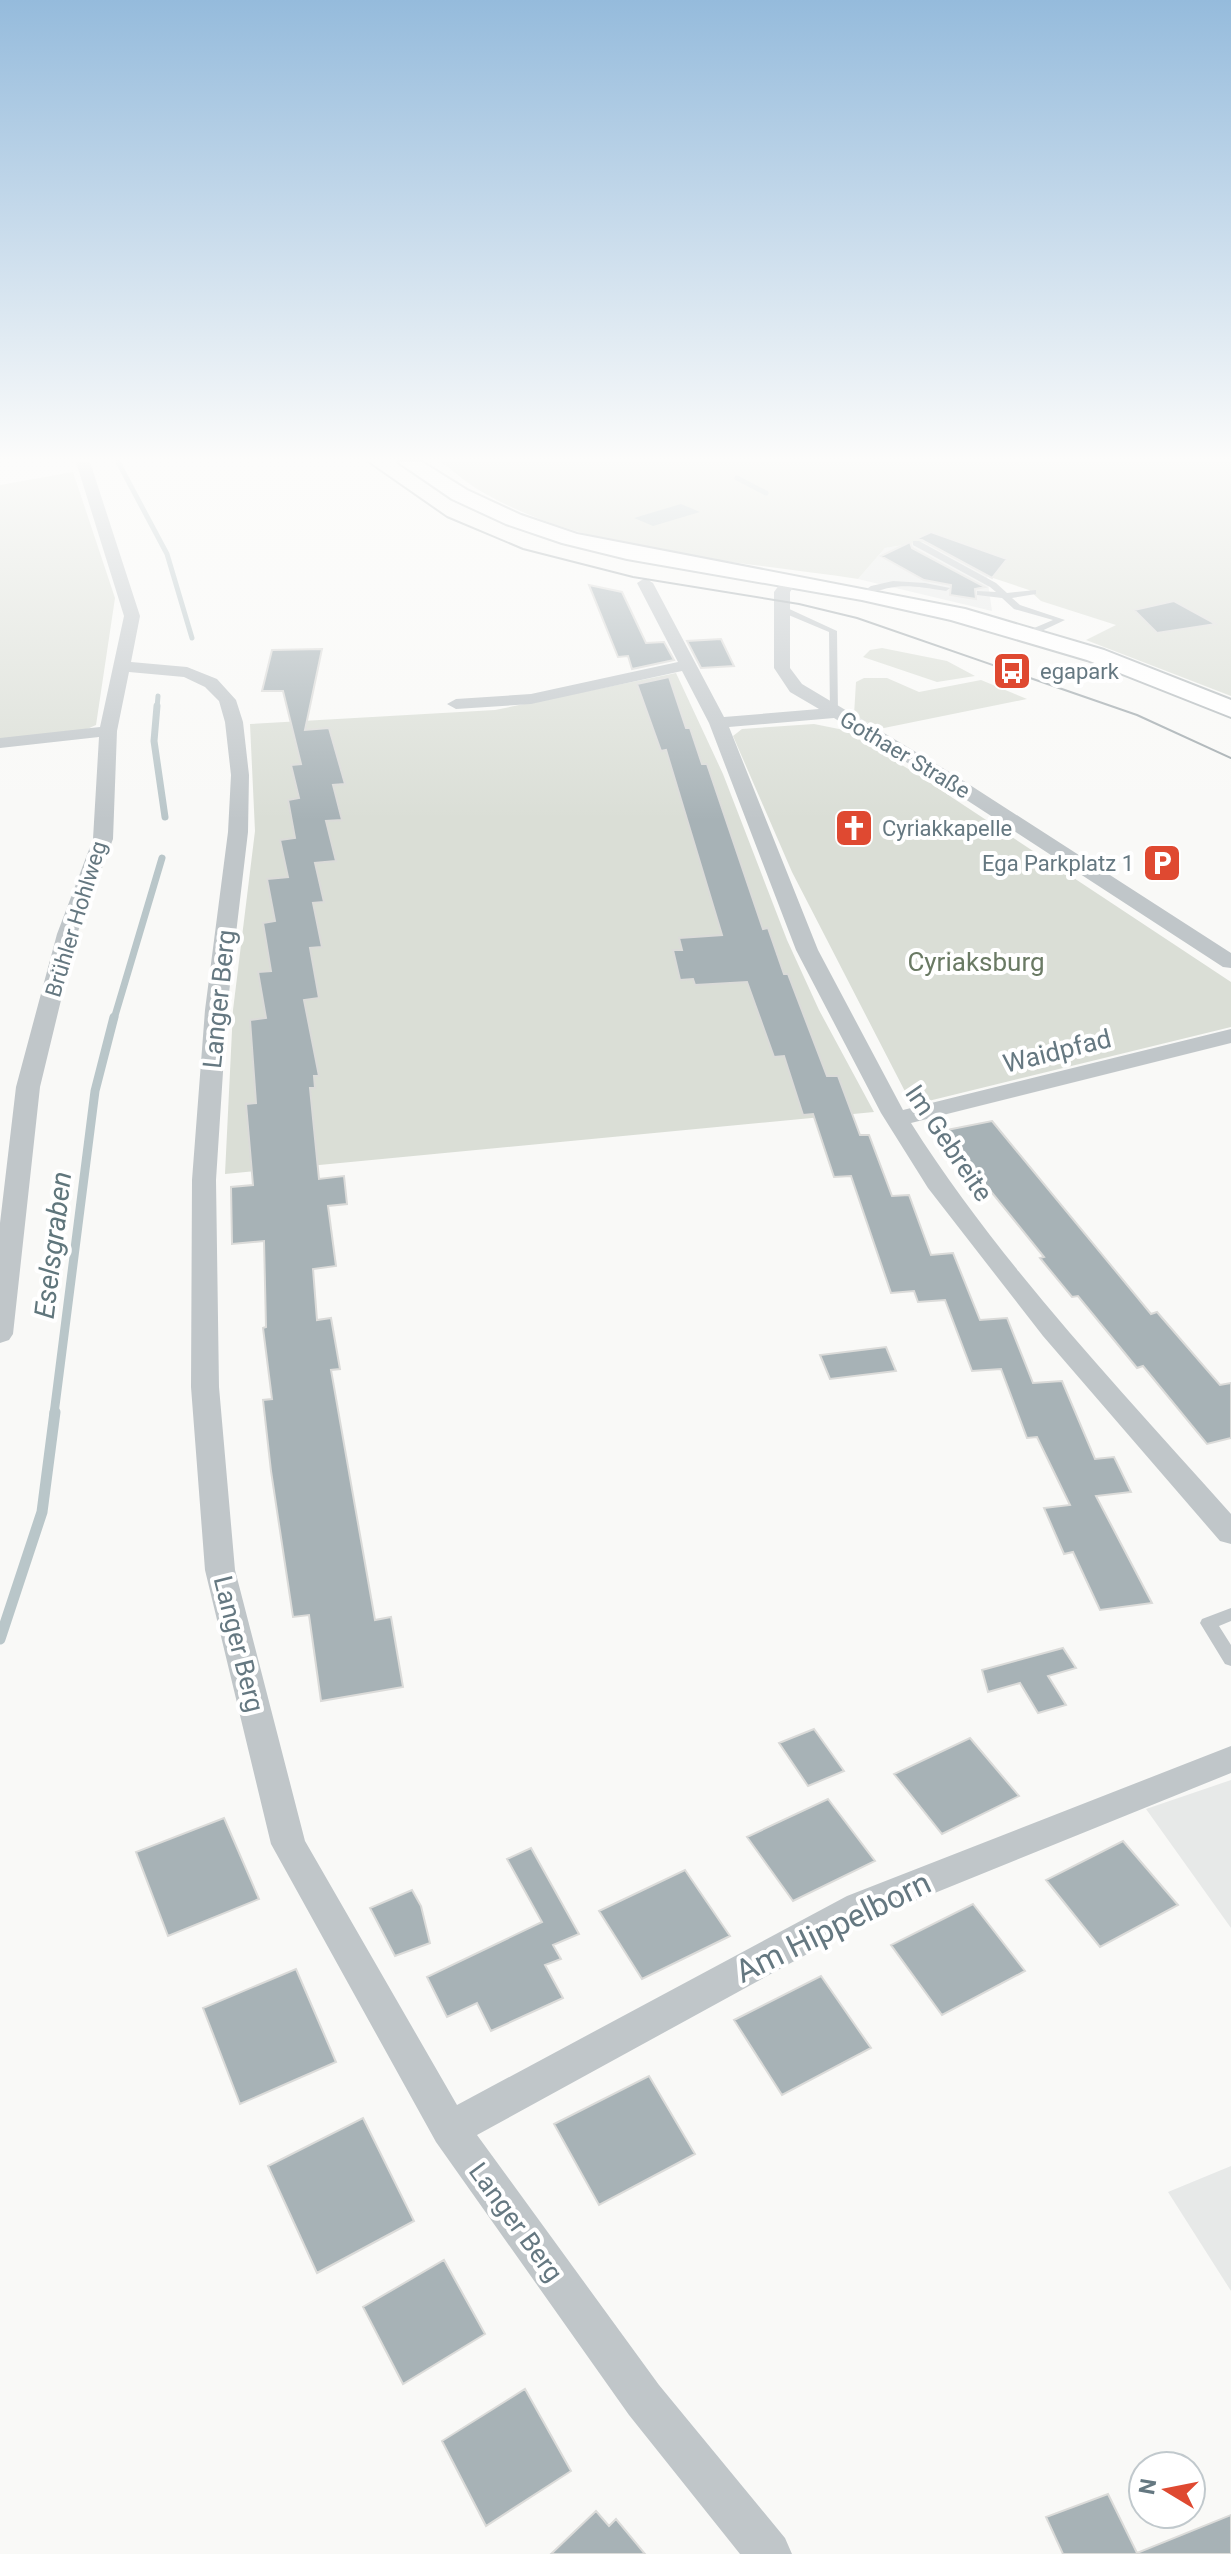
<svg xmlns="http://www.w3.org/2000/svg" width="1231" height="2554" font-family="Roboto,sans-serif">
	<style>
		.built { fill: #e7e9e8 }
		.green { fill: #daded6 }
		.water { fill: #b9c6c9 }
		.lines { fill: none; stroke-linecap: round; stroke-linejoin: round }
		.stream-far3 { stroke: #b9c6c9; stroke-width: 5 }
		.stream-far2 { stroke: #b9c6c9; stroke-width: 7 }
		.stream-far1 { stroke: #b9c6c9; stroke-width: 9 }
		.stream { stroke: #b9c6c9; stroke-width: 11 }
		.building { fill: #a7b2b6; stroke: #dbdbd9; stroke-width: 2 }
		.secondary-casing { stroke: #b3babd; stroke-width: 4 }
		.service { fill: #c0c6c9; fill-rule: evenodd }
		.minor { fill: #c0c6c9; fill-rule: evenodd }
		.secondary { fill: #fff; fill-rule: evenodd }
		.tram { stroke: #a0a9ad; stroke-width: 2 }
		.labels { text-anchor: middle; dominant-baseline: central; stroke-width: 8; stroke-linejoin: round; paint-order: stroke }
		.far-poi-label { font-size: 22px; fill: #657881; stroke: #fff; text-anchor: start }
		.far-street-label { font-size: 22px; fill: #657881; stroke: #fff }
		.park-label { font-size: 26px; fill: #6a7a64; stroke: #fff }
		.street-label { font-size: 26px; fill: #657881; stroke: #fff }
		.water-label { font-size: 28px; font-style: italic; fill: #60767c; stroke: #fff }
		.near-street-label { font-size: 32px; fill: #657881; stroke: #fff }
	</style>
	<rect width="100%" height="100%" fill="#f9f9f7"/>
	<path class="built" d="M923 542 987 576 992 611 858 579 885 548Z
		M1231 1780V1928L1146 1809Z
		M1231 2166V2291L1168 2192Z"/>
	<path class="green" d="M441 462H1231V696L1086 640 1116 625 1041 601 1029 590 987 576 923 542 885 548 858 579C741 561 589 553 486 494 470 486 456 473 441 462Z
		M73 472 115 598 96 725 85 730 0 740V485Z
		M882 648 947 661 975 676 937 682 863 657 870 650Z
		M676 673 723 774 787 940 819 1010 874 1112 225 1174 233 1010 255 831 250 724 495 710Z
		M864 678H887L919 692 981 680 1027 699 879 729 854 715 856 682Z
		M814 724 844 730 915 773 1231 982V1027L912 1105 792 872 733 736 742 729Z"/>
	<path class="water" d="M681 504 700 512 653 526 634 518Z"/>
	<g class="lines">
		<path class="stream-far3" d="M118 462 167 554 192 638
			M737 478 766 493
			M157 708 158 696"/>
		<path class="stream-far2" d="M157 706 154 741 165 817
			M114 1019 162 858"/>
		<path class="stream-far1" d="M54 1414 95 1091 114 1017"/>
		<path class="stream" d="M0 1639 42 1512 55 1412"/>
	</g>
	<path class="building" d="M931 532 1007 559 992 578 918 538Z
		M910 542 912 548 985 587 975 589 976 599 950 595 951 585 924 580 881 556Z
		M589 585 622 592 646 643 664 642 674 660 632 669 628 656 618 657Z
		M1174 601 1216 624 1157 633 1134 610Z
		M721 639 734 666 701 668 687 641Z
		M322 649 305 730 329 728 345 784 333 785 342 820 326 821 336 861 315 863 324 902 313 903 322 947 310 948 319 998 304 1000 319 1076H314L315 1088H310L319 1179 344 1176 347 1204 328 1206 336 1266 313 1269 317 1320 331 1318 340 1369 331 1370 375 1620 391 1617 403 1687 321 1701 309 1615 293 1617 271 1471 263 1400 272 1399 263 1328 266 1327 264 1241 232 1244 231 1187 253 1185 246 1104 256 1103 250 1020 266 1018 258 972 271 971 263 923 275 921 267 879 288 877 280 840 295 838 288 800 299 798 291 765 301 764 283 691H262L272 650Z
		M669 677 686 728H690L702 764H707L763 929 768 928 784 974H788L827 1076H838L860 1135H869L892 1196 909 1195 931 1255 953 1253 980 1320 1007 1318 1033 1383 1062 1381 1095 1459 1114 1457 1131 1492 1096 1496 1152 1603 1100 1610 1073 1552 1064 1554 1044 1508 1070 1505 1037 1437 1027 1438 1001 1369 972 1371 945 1300 918 1302 914 1291 891 1293 851 1176 834 1177 813 1114 803 1115 784 1056 774 1057 747 982 695 985 693 979 680 980 673 950H682L679 938 722 935 666 750 661 751 637 684Z
		M992 1121 1151 1314 1157 1312 1220 1385 1231 1383V1438L1207 1444 1143 1366 1137 1368 1078 1296 1072 1297 1040 1258 1044 1257 942 1131Z
		M886 1347 896 1371 830 1379 820 1355Z
		M1063 1648 1076 1668 1048 1676 1066 1705 1038 1713 1020 1683 988 1692 982 1670Z
		M814 1729 844 1771 808 1786 779 1743Z
		M970 1738 1019 1796 942 1834 894 1774Z
		M828 1799 875 1861 793 1901 747 1837Z
		M224 1818 259 1899 168 1936 136 1852Z
		M1123 1841 1178 1905 1100 1947 1046 1880Z
		M531 1848 579 1934 553 1945 561 1959 545 1965 563 1998 491 2031 477 2003 447 2017 427 1977 542 1922 507 1859Z
		M685 1870 730 1936 642 1979 599 1911Z
		M412 1890 421 1906 430 1943 395 1956 370 1908Z
		M973 1904 1025 1971 942 2015 891 1945Z
		M296 1969 336 2062 240 2104 203 2008Z
		M821 1976 871 2048 782 2095 734 2020Z
		M649 2076 695 2154 599 2205 554 2124Z
		M363 2118 414 2221 317 2273 268 2166Z
		M444 2260 485 2334 403 2384 363 2307Z
		M525 2389 571 2471 486 2526 442 2441Z
		M1108 2494 1137 2553 1231 2515V2554H1063L1046 2517Z
		M596 2511 609 2526 616 2519 645 2554H551Z"/>
	<g class="lines">
		<g class="secondary-casing">
			<path id="secondary" d="M398 462H422L467 490 521 515 577 534 965 609 1104 650 1231 700V717L1087 660 951 620 862 600 627 559 562 543 506 524 452 499Z"/>
		</g>
		<path class="service" d="M913 541H919L996 583 1007 593 1036 590V594L1012 598 1020 605 1065 620 1033 635H1027V631L1053 620 1014 609 1002 598 977 595V591L996 592 990 587 913 545Z
			M893 581 925 583 950 588 946 591C912 586 897 582 865 596L861 593 871 586Z
			M779 607H785L837 631 838 715 830 713 829 632 779 611Z
			M1231 1608V1621L1219 1626 1231 1645V1666L1225 1664 1200 1623 1202 1619Z"/>
		<path class="minor" d="M76 462H90L140 616 131 662 187 667 217 679 236 700 243 722 249 775 248 832 227 1010 216 1180 219 1387 235 1570 305 1841 457 2105 847 1896 1231 1746V1773L873 1918 477 2135 659 2385 785 2538 792 2554H740L629 2415 436 2142 271 1844 205 1570 191 1387 192 1180 205 1010 228 832 231 775 225 722 219 701 205 687 184 677 129 672 117 731 113 839 77 934 40 1087 13 1334 9 1340 0 1343V1223L16 1087 57 934 93 839 99 737 0 748V738L100 727 124 616Z
			M785 577 798 580 790 592V668L802 684 956 776 1231 953V968L1223 967 942 784 834 718 729 727 818 950 903 1110 1231 1029V1043L911 1123C1001 1265 1119 1388 1231 1514V1544L1220 1541 1043 1336 928 1188 881 1113 796 950 709 723 682 671 531 704 456 709 447 704 456 699 531 694 678 662 637 583 645 578 653 583 724 717 819 709 790 692 774 668V592Z"/>
		<use href="#secondary" class="secondary"/>
		<path class="tram" d="M368 462 447 517 523 549 633 577 799 604 857 618 1137 715 1231 758"/>
	</g>
	<linearGradient id="sky" x2="0" y2="1"><stop stop-color="#95bbdc"/><stop offset="0.56" stop-color="#fcfcfb"/><stop offset="1" stop-color="#fcfcfb" stop-opacity="0"/></linearGradient>
	<rect width="1231" height="820" fill="url(#sky)"/>
	<defs>
		<g id="bus-square" transform="scale(2)"><rect x="-9" y="-9" width="18" height="18" rx="4" fill="#df4931" stroke="#fff"/><path d="M-5-6H5V4H4V6H2V4H-2V6H-4V4H-5ZM-3.5-4V0h7V-4ZM-3.5 1.2v1.5H-2V1.2ZM2 1.2v1.5H3.5V1.2Z" fill="#fff"/></g>
		<g id="church-square" transform="scale(2)"><rect x="-9" y="-9" width="18" height="18" rx="4" fill="#df4931" stroke="#fff"/><path d="M-1.2-6h2.4v3.5h3.3v2.4h-3.3V6h-2.4V-.1h-3.3v-2.4h3.3Z" fill="#fff"/></g>
		<g id="parking-square" transform="scale(2)"><rect x="-9" y="-9" width="18" height="18" rx="4" fill="#df4931" stroke="#fff"/><path d="M-3.5-5.5H1a3.5 3.5 0 0 1 0 7H-1V5.5H-3.5ZM-1-3.4V-.6H.8a1.4 1.4 0 0 0 0-2.8Z" fill="#fff"/></g>
	</defs>
	<g fill-rule="evenodd">
		<use href="#bus-square" x="1012" y="671"/>
		<use href="#church-square" x="854" y="828"/>
		<use href="#parking-square" x="1162" y="863"/>
	</g>
	<g class="labels">
		<g class="far-poi-label">
			<text x="1040" y="671">egapark</text>
			<text x="882" y="828">Cyriakkapelle</text>
			<text x="1134" y="863" text-anchor="end">Ega Parkplatz 1</text>
		</g>
		<g class="far-street-label">
			<text transform="translate(905 755) rotate(31)">Gothaer Straße</text>
			<text transform="translate(76 919) rotate(-73)">Brühler Hohlweg</text>
		</g>
		<g class="park-label">
			<text x="976" y="962">Cyriaksburg</text>
		</g>
		<g class="street-label">
			<text transform="translate(219 999) rotate(-84)">Langer Berg</text>
			<text transform="translate(1057 1051) rotate(-14)">Waidpfad</text>
			<text transform="translate(949 1143) rotate(56)">Im Gebreite</text>
			<text transform="translate(239 1644) rotate(76)">Langer Berg</text>
			<text transform="translate(516 2222) rotate(54)">Langer Berg</text>
		</g>
		<g class="water-label">
			<text transform="translate(53 1245) rotate(-83)">Eselsgraben</text>
		</g>
		<g class="near-street-label">
			<text transform="translate(833 1927) rotate(-26)">Am Hippelborn</text>
		</g>
	</g>
	<g transform="translate(1167 2490) rotate(280)"><circle r="38" fill="#ffffff" stroke="#c1c9cd" stroke-width="2"/>
	<path d="M0-6L14 30L0 20L-14 30Z" fill="#df4931"/>
	<text y="-12" font-size="22" font-weight="bold" text-anchor="middle" fill="#657881">N</text>
	</g>
</svg>
